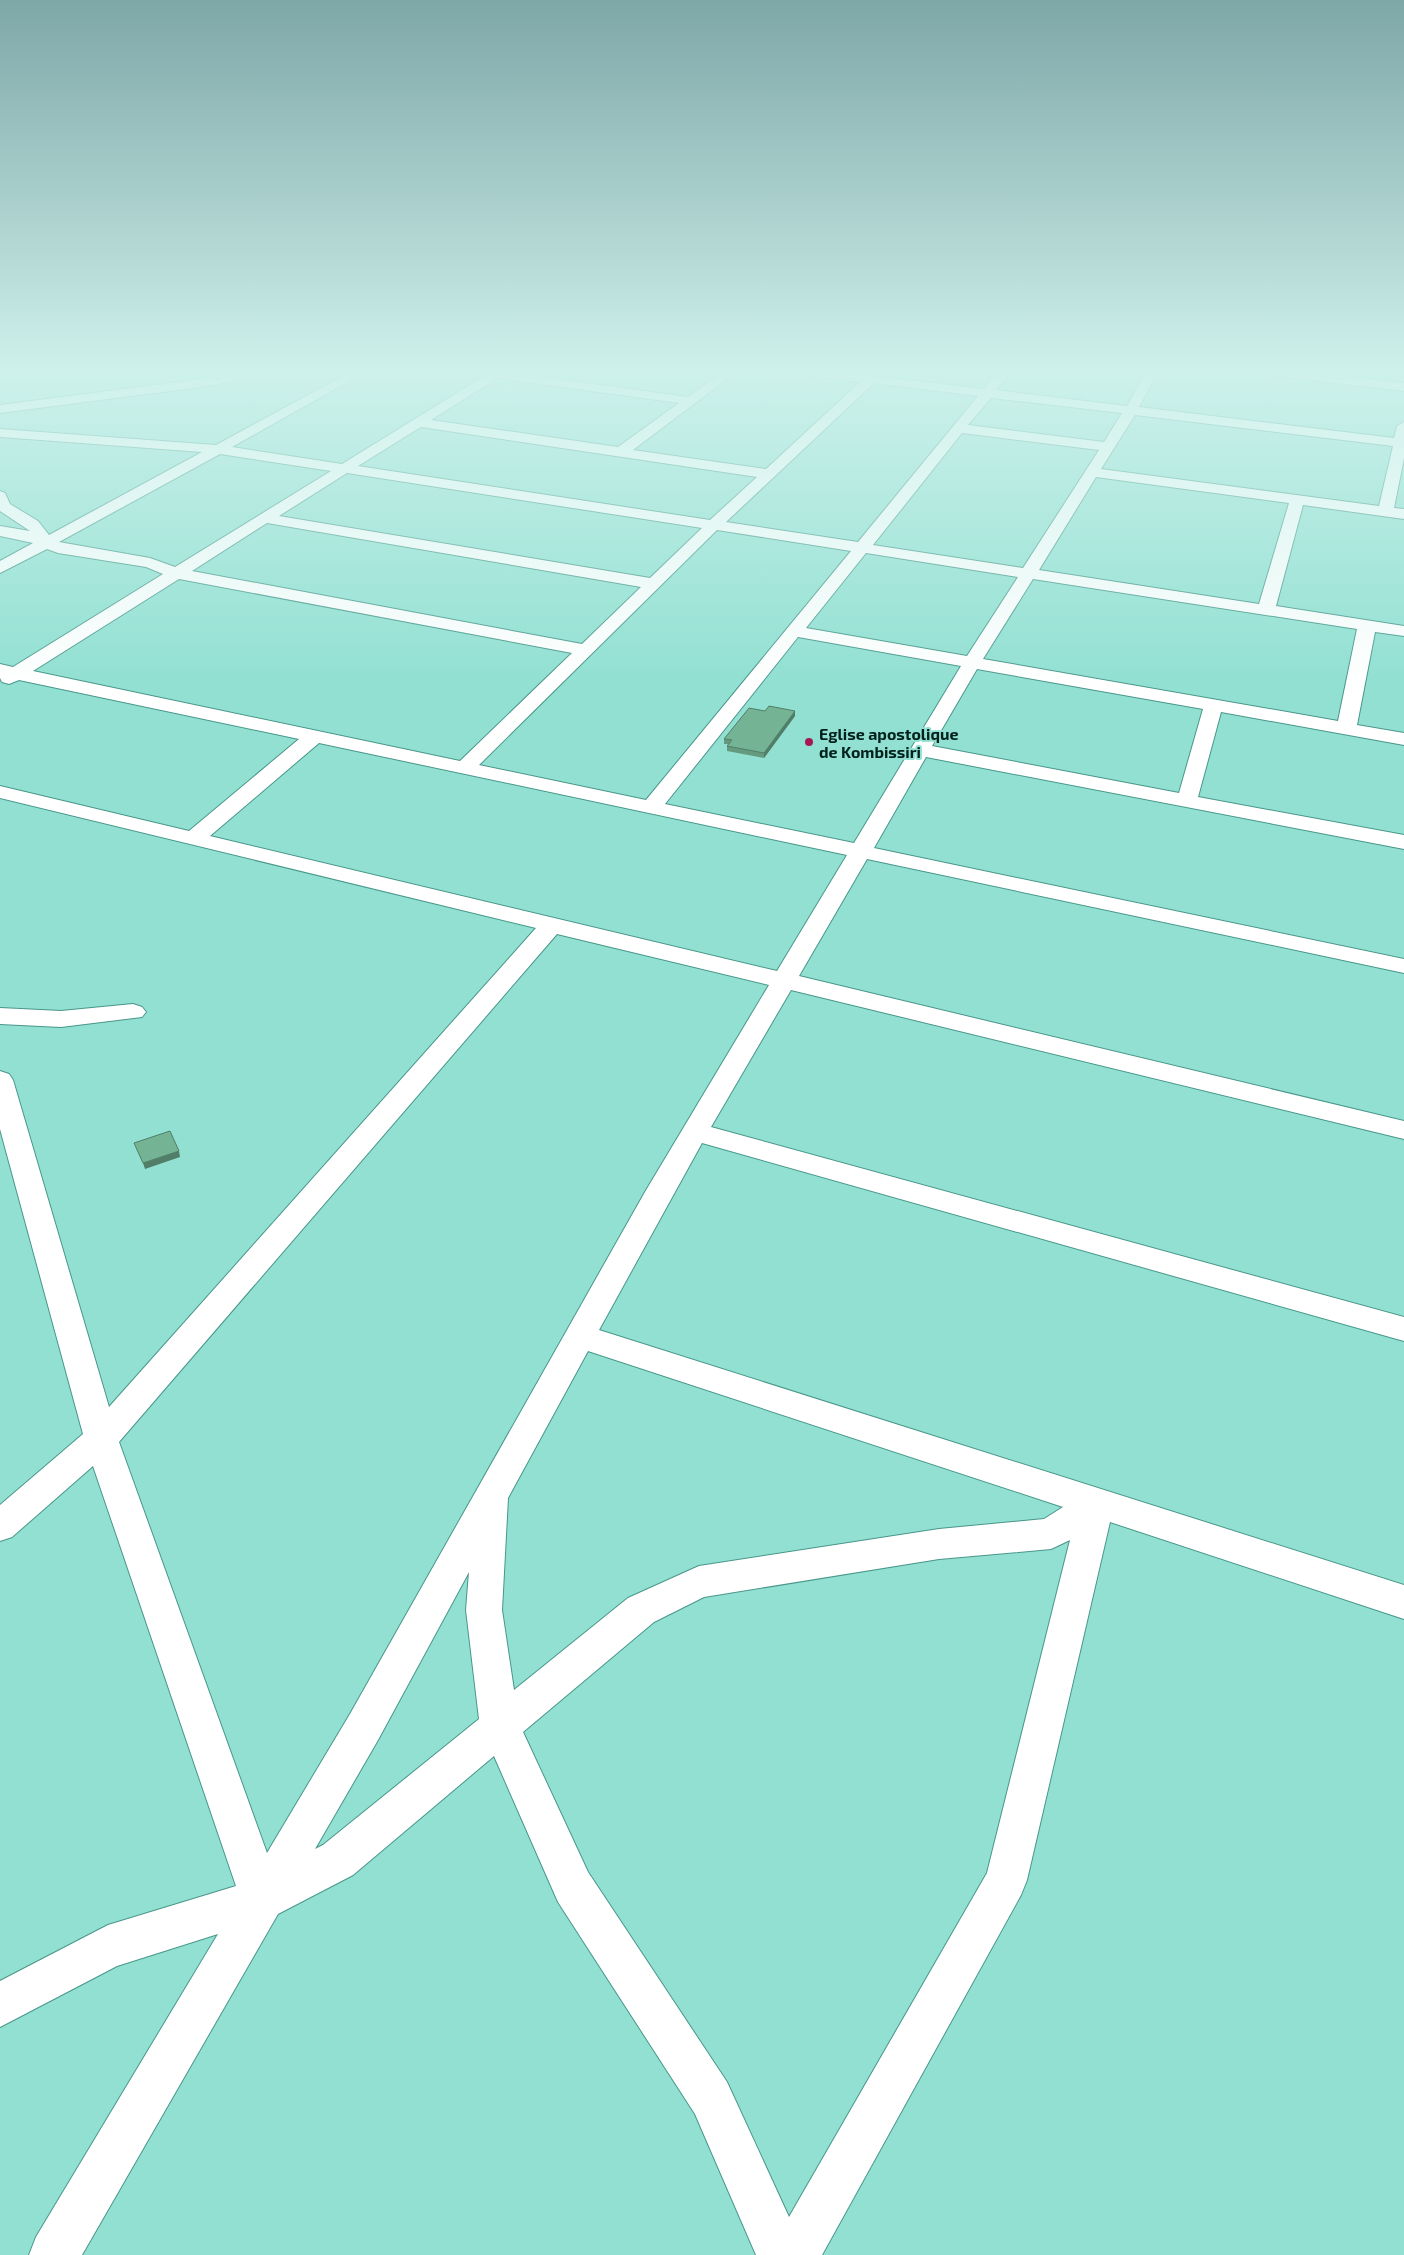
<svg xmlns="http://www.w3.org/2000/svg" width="1404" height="2255" font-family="'Exo 2',sans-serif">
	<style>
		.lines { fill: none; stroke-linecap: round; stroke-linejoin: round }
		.minor-casing { stroke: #48978a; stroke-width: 2 }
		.minor { fill: #fff; fill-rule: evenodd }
		.wall { fill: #649b7f }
		.shaded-wall { fill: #517e68 }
		.building { fill: #74b494; stroke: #517e68 }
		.poi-dot { fill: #a61655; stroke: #91e0d2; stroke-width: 2 }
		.labels { text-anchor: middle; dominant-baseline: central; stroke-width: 4; stroke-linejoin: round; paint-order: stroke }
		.far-poi-label { font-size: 16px; font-weight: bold; fill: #00201b; stroke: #91e0d2; text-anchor: start }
	</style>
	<rect width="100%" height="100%" fill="#91e0d2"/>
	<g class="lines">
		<g class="minor-casing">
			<path id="minor" d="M242 370H260L258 373 229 382 201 387 0 413V405L201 379Z
				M354 370H369L232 447 342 464 494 370H508L507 372 688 397 725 370H739L633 450 766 469 860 382 793 374 787 370H823L984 389 999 370H1012L996 390 1127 406 1147 370H1159L1139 407 1394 438 1397 426 1404 422V458L1394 508 1404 509V519L1303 505 1276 606 1404 626V636L1375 632 1357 725 1404 733V745L1221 712 1198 797 1404 835V849L926 757 874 848 1404 959V973L867 859 799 976 1404 1121V1139L791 990 711 1127 1404 1317V1341L702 1143 599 1330 1404 1585V1619L1110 1522 1027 1880 1021 1895 822 2255H756L695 2114 558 1902 494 1756 353 1875 278 1914 82 2255H29L36 2237 218 1934 117 1966 0 2027V1981L108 1925 236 1886 93 1466 12 1537 0 1541V1505L83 1434 0 1129V1071L9 1074 13 1080 109 1407 536 928 0 798V786L189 831 299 739 19 680 9 684 2 682 0 678V664L13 667 163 574 146 567 58 553 47 549 0 573V561L33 543 0 536V526L30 531 0 511V491L5 493 10 504 38 521 49 535 202 452 0 437V429L216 445ZM498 378 679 403 618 447 431 420ZM874 383 978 396 858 542 726 522ZM991 398 1122 413 1104 442 968 425ZM1135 415 1393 446 1379 506 1101 469ZM421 427 757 477 710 520 358 466ZM962 433 1099 450 1023 568 873 545ZM220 454 331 471 175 567 150 558 59 542ZM347 473 702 528 650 578 279 516ZM1096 477 1289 503 1259 604 1039 570ZM267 523 641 587 582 644 192 571ZM717 530 851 551 646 800 479 765ZM866 553 1018 577 967 656 806 628ZM179 579 572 653 460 761 33 671ZM1033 579 1357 629 1338 721 983 659ZM798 637 961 666 854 843 665 804ZM977 669 1203 709 1179 793 932 746ZM319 743 847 855 777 971 210 836ZM557 934 769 985 645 1192 350 1714 267 1853 119 1442ZM588 1351 1063 1507 1044 1519 939 1529 699 1566 628 1598 514 1690 502 1610 508 1498ZM1070 1540 987 1873 789 2217 727 2082 588 1872 523 1732 654 1622 704 1597 939 1559 1051 1549ZM469 1572 466 1610 479 1719 323 1845 315 1849 378 1740Z
				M1252 370H1289L1404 383V391L1258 374Z
				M133 1004 142 1007 146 1012 142 1017 61 1027 0 1024V1008L61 1011Z"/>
		</g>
		<use href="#minor" class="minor"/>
	</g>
	<path class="wall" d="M765 711H795V716L764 758 727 751V746L728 744H724V739Z"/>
	<path class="shaded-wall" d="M795 711V716L764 758V753Z
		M179 1151 180 1157 145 1169 143 1163Z"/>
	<path class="building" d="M769 706 795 711 764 753 727 746 732 740 724 739 749 708 765 711Z
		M170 1131 179 1151 143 1163 134 1143Z"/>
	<linearGradient id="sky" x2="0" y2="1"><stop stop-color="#7ea7a8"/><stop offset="0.54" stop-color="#cef1eb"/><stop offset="1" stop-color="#cef1eb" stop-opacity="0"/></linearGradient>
	<rect width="1404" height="686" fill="url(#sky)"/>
	<circle class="poi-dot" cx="809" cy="742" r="5"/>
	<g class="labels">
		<g class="far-poi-label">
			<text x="819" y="733">Eglise apostolique<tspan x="819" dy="18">de Kombissiri</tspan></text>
		</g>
	</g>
</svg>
